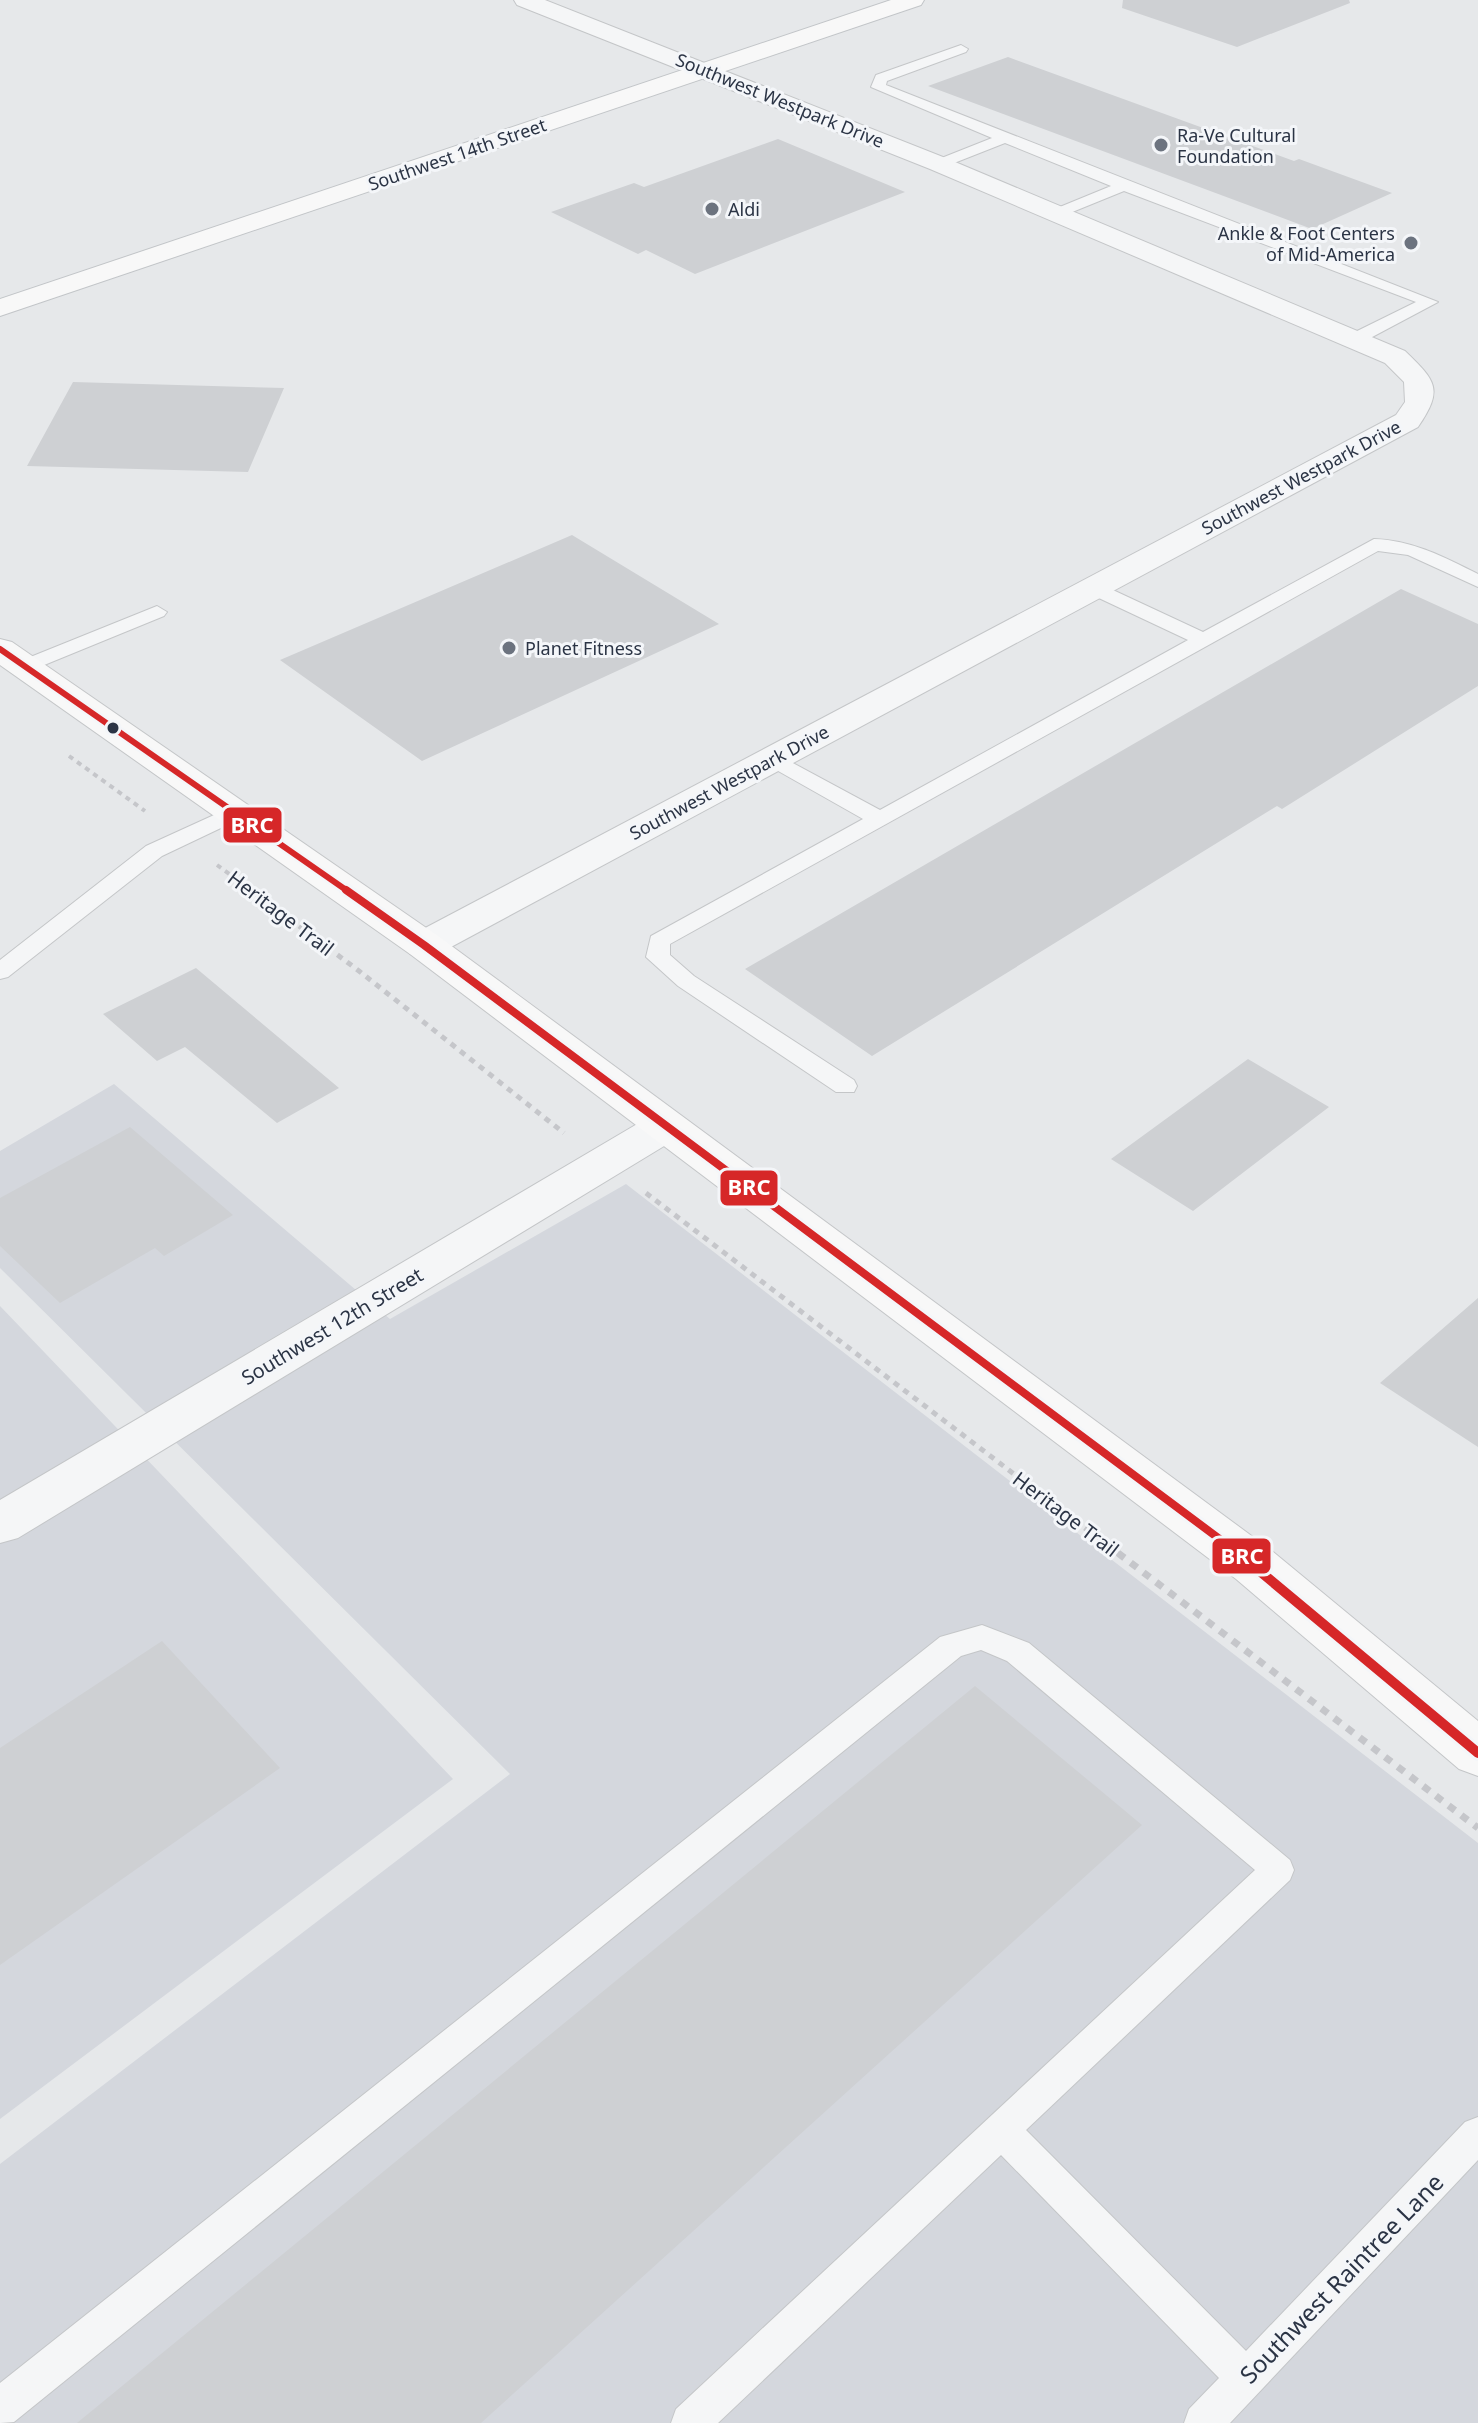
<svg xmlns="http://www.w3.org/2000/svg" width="1478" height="2423" font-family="'Noto Sans',sans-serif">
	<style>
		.built { fill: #d4d7dd }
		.building { fill: #ced0d3 }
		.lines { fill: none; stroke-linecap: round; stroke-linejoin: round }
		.service-casing { stroke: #c4c6c8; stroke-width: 2 }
		.minor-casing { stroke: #c4c6c8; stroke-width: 2 }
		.secondary-casing { stroke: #c4c6c8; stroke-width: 2 }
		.primary-casing { stroke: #c2c5c8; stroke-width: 2 }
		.path-far2 { stroke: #c5c6ca; stroke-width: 4; stroke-dasharray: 5 5; stroke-linecap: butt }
		.path-far1 { stroke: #c5c6ca; stroke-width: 5; stroke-dasharray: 6 6; stroke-linecap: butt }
		.path { stroke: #c5c6ca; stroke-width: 7; stroke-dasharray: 8 8; stroke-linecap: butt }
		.service { fill: #f5f6f7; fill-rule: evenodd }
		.minor { fill: #f5f6f7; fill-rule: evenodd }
		.secondary { fill: #f8f8f8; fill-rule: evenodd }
		.primary { fill: #f8f8f8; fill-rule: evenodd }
		.bus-1-far2-casing { stroke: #f4f6f9; stroke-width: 11 }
		.bus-1-far1-casing { stroke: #f4f6f9; stroke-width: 14 }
		.bus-1-casing { stroke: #f4f6f9; stroke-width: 16 }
		.bus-1-far2 { stroke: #d62728; stroke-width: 6 }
		.bus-1-far1 { stroke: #d62728; stroke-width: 8 }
		.bus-1 { stroke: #d62728; stroke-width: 10 }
		.poi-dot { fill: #6c737f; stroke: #f4f6f9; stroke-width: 3 }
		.bus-dot { fill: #2b3445; stroke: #f4f6f9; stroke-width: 3 }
		.labels { text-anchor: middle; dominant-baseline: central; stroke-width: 6; stroke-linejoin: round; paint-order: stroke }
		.far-street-label { font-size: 18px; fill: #2b3445; stroke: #f4f6f9 }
		.far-poi-label { font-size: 18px; fill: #2b3445; stroke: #f4f6f9; text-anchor: start }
		.street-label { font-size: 20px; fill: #2b3445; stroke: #f4f6f9 }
		.near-street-label { font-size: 24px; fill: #2b3445; stroke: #f4f6f9 }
		.line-badge { stroke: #f4f6f9; stroke-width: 3 }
		.badge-label { font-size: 22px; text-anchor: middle; font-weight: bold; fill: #fff }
	</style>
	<rect width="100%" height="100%" fill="#e6e8ea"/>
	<path class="built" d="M114 1084 390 1319 626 1184 1478 1843V2423H0V2164L510 1774 0 1268V1151Z
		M0 1306 453 1779 0 2119Z"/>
	<path class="building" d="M1123 0H1349L1350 3 1237 47 1122 8Z
		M1008 57 1294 161 1299 159 1392 193 1312 229 928 86Z
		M778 139 905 192 695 274 646 250 638 254 551 212 634 183 644 187Z
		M73 382 284 388 248 472 27 466Z
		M572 535 719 624 422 761 280 660Z
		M1401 589 1478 624V686L1282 809 1277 806 872 1056 745 969Z
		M196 968 339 1088 277 1123 185 1047 157 1061 103 1014Z
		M1248 1059 1329 1107 1193 1211 1111 1159Z
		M130 1127 233 1215 164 1256 155 1248 60 1303 0 1246V1198Z
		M1478 1298V1447L1380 1383Z
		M162 1641 280 1768 0 1965V1748Z
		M975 1686 1142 1825 481 2423H77Z"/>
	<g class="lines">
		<g class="service-casing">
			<path id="service" d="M961 45 968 49 966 52 887 81 886 85 1438 302 1359 344H1347L1345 340 1347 336 1416 302 1124 191 1060 217H1050V211L1111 186 1005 143 944 167H934V161L992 138 871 87 876 75Z
				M1374 539C1412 540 1444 557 1478 574V587L1408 555 1378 551 670 944V955L694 976 854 1080 857 1086 854 1092H836L678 986 646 957 651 936 863 819 764 763 760 759 764 755H778L880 810 1188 640 1086 592 1083 588 1086 584H1100L1203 632Z
				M157 606 167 612 164 616 32 670H18L15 666 18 662Z
				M236 805 247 812 244 817 162 856 8 977 0 979V960L146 846Z
				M982 1625 1029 1643 1290 1860 1294 1870 1290 1880 1026 2130 1246 2351 1465 2122 1478 2117V2160L1230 2423H1184L1189 2409 1219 2378 1001 2155 718 2423H671L676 2409 1255 1870 1007 1661 981 1650 961 1656 14 2422 0 2423V2383L940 1637Z"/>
		</g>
		<g class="minor-casing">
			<path id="minor" d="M514 0H545L948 159 1405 351C1436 381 1444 389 1418 427L438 954 424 957 410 954 404 945 410 936 1396 415 1405 402 1404 382 1385 363 930 169 517 5Z
				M664 1113 679 1117 685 1127 679 1137 18 1538 0 1543V1500L649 1117Z"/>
		</g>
		<g class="secondary-casing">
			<path id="secondary" d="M0 639 12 642 438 936 1272 1551 1478 1721V1776L1459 1769 1236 1579 410 954 0 665Z"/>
		</g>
		<g class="primary-casing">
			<path id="primary" d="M891 0H924L921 5 0 316V299Z"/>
		</g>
		<path class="path-far2" d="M69 756 145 811
			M217 865 254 892"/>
		<path class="path-far1" d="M251 890 359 971 564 1133
			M646 1193 1120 1555"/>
		<path class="path" d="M1118 1553 1478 1828"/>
		<use href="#service" class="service"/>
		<use href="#minor" class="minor"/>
		<use href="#secondary" class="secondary"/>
		<use href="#primary" class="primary"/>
		<g class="bus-1-far2-casing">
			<path id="bus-1-far2" d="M0 649 349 892"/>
		</g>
		<g class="bus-1-far1-casing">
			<path id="bus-1-far1" d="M346 890 424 945 1241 1555"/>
		</g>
		<g class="bus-1-casing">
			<path id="bus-1" d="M1238 1553 1478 1753"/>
		</g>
		<use href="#bus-1-far2" class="bus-1-far2"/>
		<use href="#bus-1-far1" class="bus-1-far1"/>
		<use href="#bus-1" class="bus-1"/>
	</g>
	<g class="poi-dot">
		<circle cx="1161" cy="145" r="8"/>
		<circle cx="712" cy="209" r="8"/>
		<circle cx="1411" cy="243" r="8"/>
		<circle cx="509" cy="648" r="8"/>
	</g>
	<circle class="bus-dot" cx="113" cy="728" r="7"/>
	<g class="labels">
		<g class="far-street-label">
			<text transform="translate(780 100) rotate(22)">Southwest Westpark Drive</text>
			<text transform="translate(457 154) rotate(-19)">Southwest 14th Street</text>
			<text transform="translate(1301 477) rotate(-28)">Southwest Westpark Drive</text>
			<text transform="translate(729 782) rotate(-28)">Southwest Westpark Drive</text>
		</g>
		<g class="far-poi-label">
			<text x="1177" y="135">Ra-Ve Cultural<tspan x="1177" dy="21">Foundation</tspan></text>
			<text x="728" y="209">Aldi</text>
			<text x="1395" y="233" text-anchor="end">Ankle &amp; Foot Centers<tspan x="1395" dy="21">of Mid-America</tspan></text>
			<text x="525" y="648">Planet Fitness</text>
		</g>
		<g class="street-label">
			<text transform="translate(281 913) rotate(37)">Heritage Trail</text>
			<text transform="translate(332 1326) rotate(-31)">Southwest 12th Street</text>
			<text transform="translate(1066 1514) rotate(37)">Heritage Trail</text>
		</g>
		<g class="near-street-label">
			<text transform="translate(1341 2278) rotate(-46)">Southwest Raintree Lane</text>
		</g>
	</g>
	<g class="line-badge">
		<rect x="222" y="806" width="61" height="38" rx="8" fill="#d62728"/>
		<rect x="719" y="1169" width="60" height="38" rx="8" fill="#d62728"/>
		<rect x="1211" y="1537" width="61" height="38" rx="8" fill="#d62728"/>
	</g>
	<g class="badge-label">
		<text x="252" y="833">BRC</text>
		<text x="749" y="1195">BRC</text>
		<text x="1242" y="1564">BRC</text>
	</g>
</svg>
